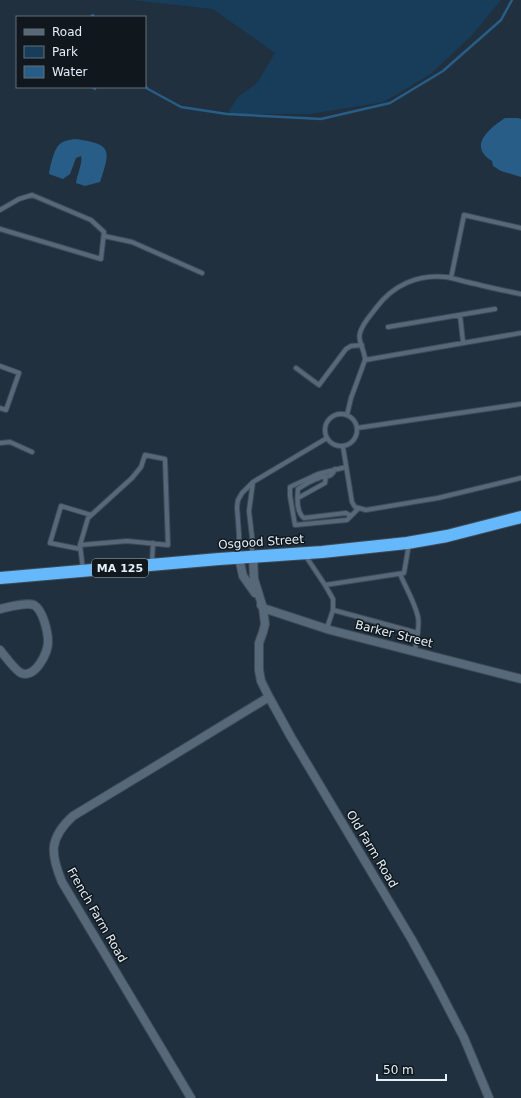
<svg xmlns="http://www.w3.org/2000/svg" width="521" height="1098" font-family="'DejaVu Sans',sans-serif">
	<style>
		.green { fill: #173d5b }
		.water { fill: #285d87 }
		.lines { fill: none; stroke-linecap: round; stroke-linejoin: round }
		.stream { stroke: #285d87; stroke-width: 2.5 }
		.lane-casing { stroke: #3e4b57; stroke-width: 6 }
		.street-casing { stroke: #3e4b57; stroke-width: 10 }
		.highway-casing { stroke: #3e4b57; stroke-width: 14 }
		.lane { stroke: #576979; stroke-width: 4 }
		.street { stroke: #576979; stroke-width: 8 }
		.highway { stroke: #65b8fc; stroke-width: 12 }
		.labels { text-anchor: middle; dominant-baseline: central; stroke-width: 3; stroke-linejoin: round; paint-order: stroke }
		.shield { fill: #10181e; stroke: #a4aeb6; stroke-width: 1 }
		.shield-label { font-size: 11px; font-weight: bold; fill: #e4eef7 }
		.street-label { font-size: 12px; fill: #e4eef7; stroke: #10181e }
	</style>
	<rect width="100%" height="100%" fill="#20303e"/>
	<path class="green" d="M131 0H501L473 34 432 73 384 102 310 114H227L238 97 257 83 275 53 213 9Z"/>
	<path class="water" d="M505 118H518L521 119V177L501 171 493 166 492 161C467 146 490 128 505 118Z
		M75 139C112 144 111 149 100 182L85 186 76 183C77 175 83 162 81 156L76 158 70 174 63 179 49 174C50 167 54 148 60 144 64 140 70 140 75 139Z"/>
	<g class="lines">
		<path class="stream" d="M90 17 93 15 94 17
			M145 86 148 89 181 107 227 114 321 119 390 103 443 71 501 20 512 0
			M92 87 95 89"/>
		<g class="lane-casing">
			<path id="lane" d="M0 210 19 199 32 195 91 220 104 232 101 259 0 229
				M104 236 132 242 202 273
				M451 278 464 215 521 228
				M460 315 463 342
				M388 327 495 309
				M365 360 521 333
				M0 366 19 373 6 410 0 408
				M296 368 319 385 346 349 351 346 362 345
				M325 430a16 16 0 1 1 32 0a16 16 0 1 1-32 0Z
				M347 415 351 398 365 360C365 350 357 341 360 333 362 324 371 315 376 308 393 285 418 274 446 277 456 279 466 282 476 284 491 288 506 291 521 294
				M357 428 521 404
				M0 443 10 442 32 452
				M343 447 352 502 355 507 366 510 438 498 521 478
				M346 467 318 474 290 487V496L295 525 347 520 358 509
				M335 469C331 479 327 475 319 478 312 480 304 485 298 489 297 498 296 512 304 518L346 513 351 516
				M298 498 325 483 326 477
				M80 545 88 518 132 478 141 467 145 455 165 459 168 545 127 541 80 545 83 570
				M80 549 50 543 61 506 91 515
				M252 555V537L249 511 253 482
				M305 555 325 585 404 573 409 544
				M239 557V534L237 507 238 500 242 493 253 482 327 438
				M152 563 153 543
				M400 574C406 588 415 603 418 617 420 628 416 641 415 651
				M325 585 333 599V610L327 628
				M333 610 418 633"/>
		</g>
		<g class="street-casing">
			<path id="street" d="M253 557 254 579 263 608 265 624 263 632 259 643V670L261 681 269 697 291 737 412 940 435 982 464 1038 489 1098
				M239 558 243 576 255 593
				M261 605 263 608 330 630 521 679
				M0 609C9 607 26 602 34 605 43 610 48 632 48 642 48 653 35 679 21 673 15 670 4 655 0 650
				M191 1098 62 882C50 853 49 838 73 816L164 761 269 697"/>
		</g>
		<g class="highway-casing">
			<path id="highway" d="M0 578 219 559 322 552 407 543 447 536 521 517"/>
		</g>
		<use href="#lane" class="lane"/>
		<use href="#street" class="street"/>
		<use href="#highway" class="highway"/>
	</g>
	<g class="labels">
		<rect class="shield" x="92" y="559" width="56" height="18" rx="3"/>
		<g class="shield-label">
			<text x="120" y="568">MA 125</text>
		</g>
		<g class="street-label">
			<text transform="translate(261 542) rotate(-4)">Osgood Street</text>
			<text transform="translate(394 634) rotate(14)">Barker Street</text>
			<text transform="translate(372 849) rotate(59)">Old Farm Road</text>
			<text transform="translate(97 915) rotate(60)">French Farm Road</text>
		</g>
	</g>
	<rect x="16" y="16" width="130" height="72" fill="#10181e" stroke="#656e75"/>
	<rect x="24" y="29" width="20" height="6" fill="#576979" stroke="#656e75"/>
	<text x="52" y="36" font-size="12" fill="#e4eef7">Road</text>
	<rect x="24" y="46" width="20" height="12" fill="#173d5b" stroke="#656e75"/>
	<text x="52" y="56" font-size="12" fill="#e4eef7">Park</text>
	<rect x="24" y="66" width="20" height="12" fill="#285d87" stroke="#656e75"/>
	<text x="52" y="76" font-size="12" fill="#e4eef7">Water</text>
	<path d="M377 1074v6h69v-6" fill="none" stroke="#e4eef7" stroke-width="2"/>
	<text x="383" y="1074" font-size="12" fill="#e4eef7" stroke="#10181e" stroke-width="3" paint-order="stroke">50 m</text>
</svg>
